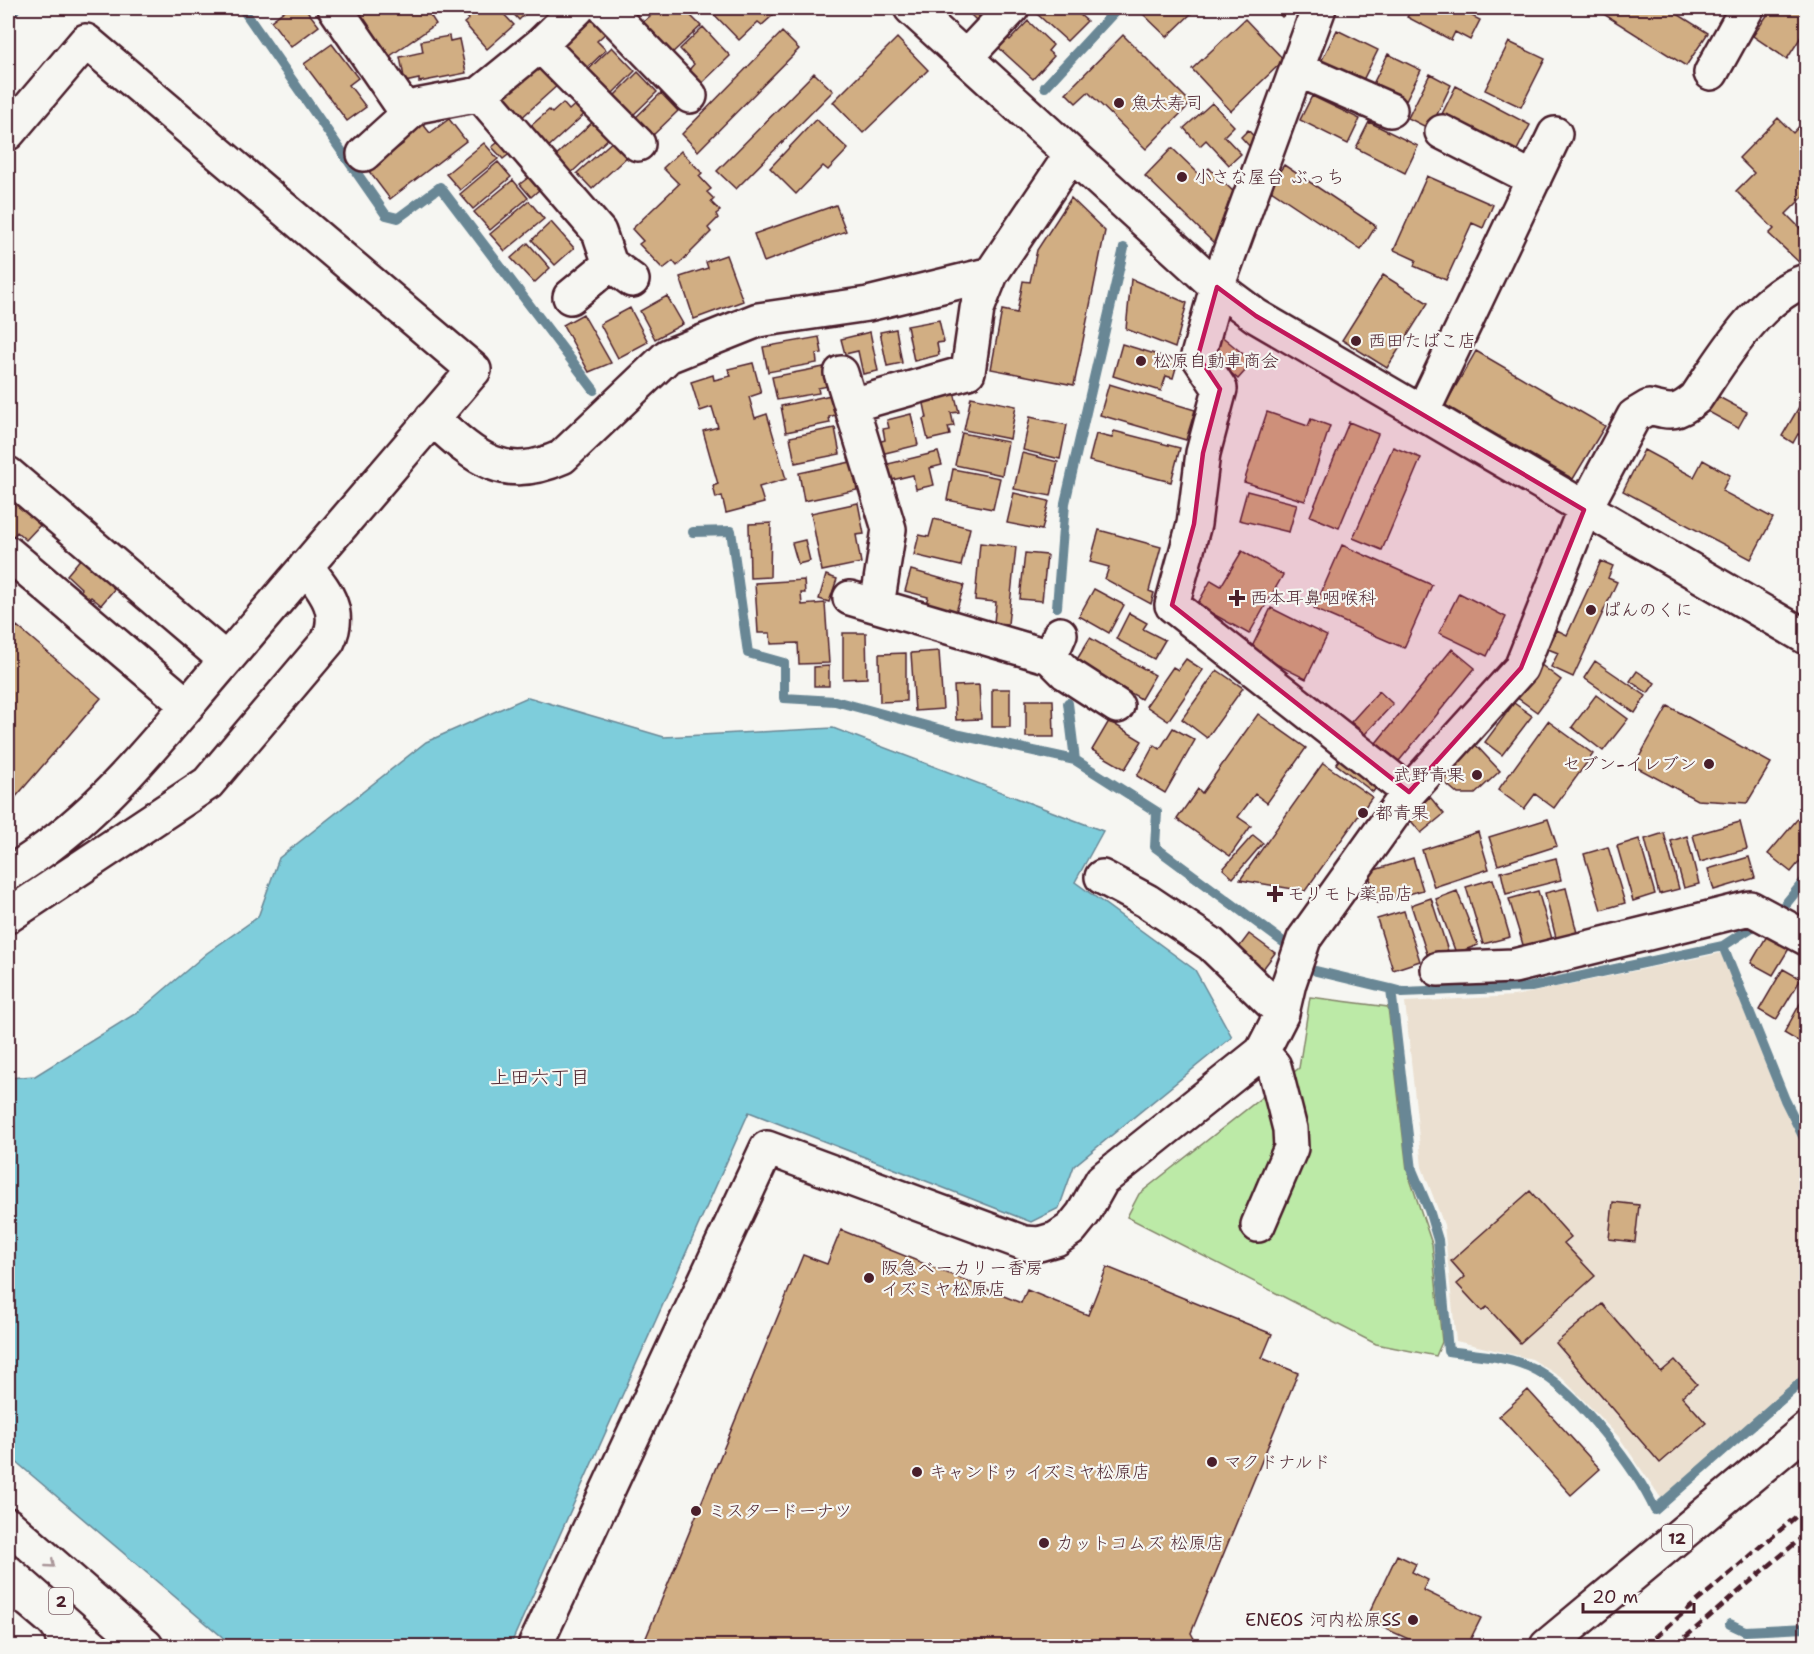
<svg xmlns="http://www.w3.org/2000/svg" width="1814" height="1654" font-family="'Shantell Sans','Klee One',sans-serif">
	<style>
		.built { fill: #ebe0d1 }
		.green { fill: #bceaa7; stroke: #838469; stroke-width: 1.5 }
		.water { fill: #7ecddb; stroke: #698795; stroke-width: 1.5 }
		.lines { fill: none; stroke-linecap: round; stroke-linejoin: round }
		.stream { stroke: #698795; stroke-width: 10 }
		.building { fill: #d1ae83; stroke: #4a1f2b; stroke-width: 1.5 }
		.minor-casing { stroke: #4a1f2b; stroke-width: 38 }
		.major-casing { stroke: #4a1f2b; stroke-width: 38 }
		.highway-casing { stroke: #4a1f2b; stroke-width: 38 }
		.minor { stroke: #f6f6f2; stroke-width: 33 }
		.major { stroke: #f6f6f2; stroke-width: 33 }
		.highway { stroke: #f6f6f2; stroke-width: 33 }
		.rail { stroke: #4a1f2b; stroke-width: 4.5; stroke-dasharray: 9 4.5; stroke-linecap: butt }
		.oneway { stroke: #a99598 }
		.marked { fill: #c2185b; fill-opacity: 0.2; stroke: #c2185b; stroke-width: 4.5; stroke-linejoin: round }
		.poi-dot { fill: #4a1f2b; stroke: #f6f6f2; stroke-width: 2 }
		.labels { text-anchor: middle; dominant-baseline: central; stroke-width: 4.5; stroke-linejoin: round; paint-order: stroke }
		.shield { fill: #f6f6f2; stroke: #7e6067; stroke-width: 1.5 }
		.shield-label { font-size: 16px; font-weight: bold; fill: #4a1f2b }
		.poi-label { font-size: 18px; fill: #4a1f2b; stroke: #f6f6f2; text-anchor: start }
		.neighbourhood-label { font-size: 20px; fill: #4a1f2b; stroke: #f6f6f2 }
	</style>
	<rect width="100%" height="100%" fill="#f6f6f2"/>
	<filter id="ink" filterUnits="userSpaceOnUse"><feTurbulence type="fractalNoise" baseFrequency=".0167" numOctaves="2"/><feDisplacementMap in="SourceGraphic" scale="12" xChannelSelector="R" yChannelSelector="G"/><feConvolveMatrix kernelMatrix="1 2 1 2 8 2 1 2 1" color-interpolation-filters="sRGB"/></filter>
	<g filter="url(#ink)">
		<path class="built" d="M1721 953 1780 1101 1806 1153V1374L1663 1501 1619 1437 1563 1379 1532 1359 1456 1341 1444 1225 1422 1167 1405 1002 1514 996Z"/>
		<path class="green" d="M1310 997 1388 1007 1407 1170 1432 1244 1442 1342 1436 1356 1376 1344 1127 1217 1139 1194 1299 1068Z"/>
		<path class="water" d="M528 697 664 737 833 728 1103 831 1075 882 1195 970 1232 1037 1074 1166 1059 1208 1031 1222 749 1112 510 1646H233L8 1455V1078L35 1076 138 1012 207 953 258 917 279 858 426 742Z"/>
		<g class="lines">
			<path class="stream" d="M242 8 386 215 398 218 440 187 594 390
				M8 19 16 8
				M1045 87 1118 8
				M693 532 731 531 748 653 784 663V698L835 701 960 735 1075 760
				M1057 607 1065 503 1124 248
				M1068 703 1075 760 1157 812 1155 847 1286 944
				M1723 946 1785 1100 1806 1142
				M1316 971 1391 989 1412 1170 1429 1210 1438 1240 1448 1351C1477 1355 1512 1356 1538 1371 1578 1394 1636 1468 1655 1510L1806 1378
				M1391 989 1402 992 1531 987 1723 946 1784 906 1806 879
				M1730 1624 1745 1631 1806 1628"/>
		</g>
		<path class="building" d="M288 8H305L319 26 291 47 271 21Z
			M356 8H419L423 13 427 10 436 24 390 56Z
			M473 8H498L514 25 487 49 464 23 469 19 465 15Z
			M508 8H531L519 20Z
			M659 8 664 13 669 8H683L701 26 670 55 641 24Z
			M708 8H781L762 25 758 22 739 40Z
			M964 8H988L976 20Z
			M1043 8H1072L1087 21 1067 41 1037 14Z
			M1147 8H1197L1167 37 1142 13Z
			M1273 8H1292L1282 17Z
			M1413 8H1456L1480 20 1470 40 1455 32 1451 40 1407 17Z
			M1594 8H1668L1708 33 1686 66Z
			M1772 8H1806V29L1787 59 1753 36Z
			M594 16 608 31 597 41 606 50 583 72 561 49Z
			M1245 19 1284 60 1231 111 1192 69Z
			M1028 21 1053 45 1048 51 1054 56 1033 79 998 47 1007 37 1010 40Z
			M703 27 730 56 700 85 688 71 694 64 680 49Z
			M1337 30 1378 50 1362 82 1321 62Z
			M782 32 799 49 698 151 682 134Z
			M1123 35 1191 103 1146 149 1088 92 1076 103 1066 93Z
			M449 36 450 41 459 39 466 73 419 82V79L405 82 400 57 423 52 421 41Z
			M897 38 928 70 863 133 833 102Z
			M1509 42 1545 59 1521 107 1485 90Z
			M332 44 358 78 349 85 366 107 347 121 304 64Z
			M612 47 635 71 609 97 586 72Z
			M1388 54 1421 70 1405 102 1372 86Z
			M541 63 559 84 519 120 501 99Z
			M638 72 657 92 630 118 611 99Z
			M814 73 833 91 736 189 717 171Z
			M1430 74 1451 85 1430 129 1408 118Z
			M1456 86 1530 125 1516 152 1442 114Z
			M661 93 678 111 649 139 632 121Z
			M1312 96 1360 119 1348 144 1300 120Z
			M579 101 588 111 545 150 526 130 549 110 552 113 563 103 569 110Z
			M1212 103 1234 126 1224 136 1241 154 1229 165 1206 140 1200 146 1184 128Z
			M1778 118 1793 133 1806 119V194L1786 214 1806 234V262L1803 266 1769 234 1774 229 1736 191 1754 173 1739 158Z
			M449 119 466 141 390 199 368 170 403 144 400 139 422 123 430 133Z
			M596 119 611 136 569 175 553 158Z
			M816 119 848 149 828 170 823 166 796 194 770 168Z
			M1369 122 1418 146 1405 173 1356 148Z
			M1248 130 1259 142 1251 148 1241 137Z
			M615 139 629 155 592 189 577 173Z
			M501 140 512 152 503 159 492 147Z
			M484 143 498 159 460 190 446 174Z
			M1172 148 1201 176 1209 168 1239 197 1218 247 1145 176Z
			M681 151 702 173 699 176 711 189 707 192 714 199 711 202 720 211 716 214 718 218 708 228 711 232 677 266 673 261 663 269 639 244 643 241 632 229 679 184 663 168Z
			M498 162 511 177 473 209 460 194Z
			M1284 165 1376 226 1361 250 1268 188Z
			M1427 176 1493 205 1483 228 1472 223 1446 280 1414 266 1416 260 1394 250Z
			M529 177 539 190 531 197 520 184Z
			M513 180 528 198 490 230 474 212Z
			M1071 198 1105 231 1074 385 991 369 1002 310 1017 313 1023 281 1030 282 1037 250Z
			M529 201 544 219 505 251 490 234Z
			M836 205 846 231 764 262 754 234Z
			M551 222 574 248 555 265 532 240Z
			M528 243 550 268 534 283 511 258Z
			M726 255 743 301 694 319 680 277 708 268 706 262Z
			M1383 275 1428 303 1387 368 1342 340Z
			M1131 279 1187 303 1175 348 1126 329Z
			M667 296 683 324 655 339 640 311Z
			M630 308 648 342 618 358 600 324Z
			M583 314 611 363 589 372 563 325Z
			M939 320 944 342 937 343 939 355 914 361 907 326Z
			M896 329 902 363 887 366 880 332Z
			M870 332 878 371 863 374 858 351 845 354 841 339Z
			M1219 334 1253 362 1238 379 1217 361Z
			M819 337 822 353 816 354 817 363 768 372 763 347Z
			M1122 344 1178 361 1173 378 1166 376 1161 391 1113 376Z
			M1476 351 1605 426 1573 479 1445 405Z
			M753 363 761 393 749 397 755 418 767 414 786 479 759 487 764 503 726 513 722 496 716 498 713 486 718 484 703 431 718 427 712 407 700 411 691 382 713 375 714 380 731 376 728 369Z
			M824 367 828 386 818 388 819 393 777 400 772 377Z
			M1109 384 1195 410 1186 440 1100 415Z
			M954 392 959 412 951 413 954 426 948 427 950 435 928 440 923 419 927 418 923 399Z
			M831 395 835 415 829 417 830 423 786 432 781 406Z
			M1715 395 1747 412 1738 428 1707 411Z
			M1806 395V439L1798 434 1793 443 1782 436Z
			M971 397 1016 406 1010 439 964 430Z
			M1267 412 1308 426 1311 419 1330 426 1305 501 1244 482Z
			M911 414 918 445 881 454 878 442 885 440 883 429 889 428 887 420Z
			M1030 417 1067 425 1060 459 1023 450Z
			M1349 422 1378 434 1339 528 1310 516Z
			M835 428 840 454 795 463 790 437Z
			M1114 431 1180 448 1171 482 1089 461 1096 434 1112 438Z
			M962 433 1008 442 1002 475 955 465Z
			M1393 447 1421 458 1382 550 1353 538Z
			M1644 450 1694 477 1703 460 1730 475 1722 491 1773 518 1751 559 1623 491Z
			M938 452 942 465 930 468 934 485 916 489 913 475 892 480 888 464Z
			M1022 453 1058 462 1051 496 1014 489Z
			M851 462 857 490 804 501 799 473Z
			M953 469 1000 478 993 509 947 500Z
			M1247 491 1297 504 1289 532 1239 520Z
			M8 493 42 523 26 540 17 532 13 537 8 531Z
			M1014 493 1049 501 1042 530 1007 523Z
			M858 503 864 534 856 535 861 563 822 571 811 513Z
			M934 519 970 528 961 566 914 555 919 535 929 537Z
			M771 523 770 577 750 578 749 524Z
			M1099 530 1161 547 1149 591 1154 593 1151 604 1105 579 1109 567 1090 562Z
			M805 540 810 561 798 564 792 543Z
			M980 543 1016 547 1008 624 994 623 996 602 975 600Z
			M1342 545 1432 585 1404 648 1314 609Z
			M1242 551 1283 575 1249 634 1197 605 1211 580 1221 586Z
			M1025 553 1047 555 1042 601 1020 599Z
			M82 557 116 587 101 605 91 597 88 600 79 592 82 589 67 575Z
			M1601 561 1613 566 1608 578 1617 582 1573 677 1551 667 1558 653 1548 649 1557 630 1567 635Z
			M911 570 964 585 956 612 926 603 928 597 905 591Z
			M826 575 837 579 829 602 819 599Z
			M804 580 805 593H801L802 605 825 603 829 663 799 664 798 643 771 644 770 633H758L755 583Z
			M1094 589 1124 605 1109 633 1079 616Z
			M1459 593 1506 617 1487 656 1439 633Z
			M1271 608 1327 636 1306 679 1250 651Z
			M1129 613 1147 623 1143 629 1165 640 1154 659 1116 639Z
			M17 626 101 698 8 806V637Z
			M843 633H866L867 678 843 679Z
			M1090 638 1155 675 1141 699 1076 661Z
			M1452 649 1475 668 1399 761 1376 743Z
			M939 651 943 709 915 711 911 653Z
			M906 653V701L880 702 879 654Z
			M1186 659 1203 670 1168 721 1146 706 1173 667 1178 670Z
			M1536 661 1561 680 1537 712 1512 694Z
			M1595 661 1646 696 1635 713 1584 678Z
			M829 666V686H814V667Z
			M1217 670 1243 688 1207 738 1182 719Z
			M1637 671 1655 683 1648 693 1630 681Z
			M979 685 981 719 956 720 954 686Z
			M992 689H1010V727H992Z
			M1379 691 1393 704 1365 734 1351 722Z
			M1596 695 1628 719 1603 751 1572 727Z
			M1026 700H1053L1054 737H1026Z
			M1514 703 1532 716 1502 755 1485 742Z
			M1668 706 1771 763 1747 803 1697 800 1634 766Z
			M1258 714 1306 748 1267 803 1255 794 1238 817 1251 826 1230 856 1177 819 1198 789 1202 793Z
			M1109 721 1142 741 1125 769 1092 750Z
			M1548 721 1593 754 1554 808 1535 794 1524 809 1498 790Z
			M1173 728 1195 740 1165 793 1137 776 1154 745 1160 749Z
			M1472 741 1500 771 1475 794H1458L1436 775Z
			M1347 749 1384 777 1373 792 1336 764Z
			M1323 763 1372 797 1305 891 1240 880Z
			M1430 797 1444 814 1421 833 1407 816Z
			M1800 816 1806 821V854L1791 872 1768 854Z
			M1548 819 1557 846 1498 865 1489 837Z
			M1740 822 1747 849 1700 862 1693 835Z
			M1478 832 1489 869 1434 887 1422 850Z
			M1664 833 1679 889 1659 894 1645 839Z
			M1253 835 1263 843 1233 878 1223 869Z
			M1687 836 1699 884 1684 888 1671 841Z
			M1639 839 1655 894 1633 901 1617 846Z
			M1608 847 1625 903 1601 910 1584 854Z
			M1749 857 1755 878 1714 890 1708 869Z
			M1413 858 1423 890 1377 903 1368 872Z
			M1556 858 1561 880 1506 894 1501 872Z
			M1493 879 1510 937 1483 944 1466 887Z
			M1566 888 1577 933 1556 938 1545 893Z
			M1457 891 1478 945 1456 953 1436 899Z
			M1538 891 1552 939 1524 948 1509 899Z
			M1431 898 1449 954 1429 960 1411 905Z
			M1404 911 1420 961 1393 970 1377 919Z
			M1249 934 1275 953 1263 969 1237 950Z
			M1768 934 1790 947 1773 975 1751 963Z
			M1783 969 1801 979 1776 1020 1759 1010Z
			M1806 993V1046L1784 1033Z
			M1530 1191 1571 1237 1564 1243 1595 1276 1520 1343 1487 1307 1482 1311 1457 1284 1465 1277 1451 1261Z
			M1613 1202 1639 1205 1635 1242 1609 1239Z
			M841 1230 1021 1303 1027 1290 1088 1315 1107 1267 1272 1334 1262 1358 1298 1373 1191 1633 1198 1646 643 1645 803 1255 827 1264Z
			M1602 1304 1661 1372 1675 1360 1697 1384 1682 1396 1706 1423 1660 1463 1556 1343Z
			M1528 1390 1600 1469 1571 1495 1499 1416Z
			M1397 1555 1416 1564 1412 1572 1428 1580 1423 1590 1481 1618 1467 1646H1424L1366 1620Z"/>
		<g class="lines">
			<g class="minor-casing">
				<path id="minor" d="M335 8 407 113
					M605 8 690 96
					M911 8 1217 287 1256 316 1806 637
					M1319 8 1217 287 1198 356 1220 389 1203 453 1194 524 1172 605 1409 792
					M540 45 638 144
					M966 57 1012 8
					M1299 70 1390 110
					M1711 73 1747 8
					M480 94 599 232 610 264 570 297
					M1442 132 1534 179
					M8 133 86 41 474 370 226 660 8 474
					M364 154 417 106 480 94 540 45 578 8
					M610 264 632 280
					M841 373 889 529 877 606
					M852 405 968 372 977 309 991 274
					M1422 413 1555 134
					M432 418C475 457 502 484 562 457L668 356 758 320 868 304 991 274 1071 155
					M8 553 187 705
					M850 598 1050 657
					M1060 634 1050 657 1066 673 1117 706
					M8 874C100 818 156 741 226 660
					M1102 877 1147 901 1211 944 1282 1013
					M8 916 208 783 328 641C343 610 324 590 306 566
					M1438 969 1514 966 1750 908 1806 938
					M1258 1225 1291 1148 1290 1129 1274 1066 1262 1052
					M535 1646 767 1148 1024 1243 1039 1244 1056 1239 1071 1229 1083 1214 1102 1180 1262 1052 1282 1013 1289 983 1304 939 1409 792 1521 668 1584 510 1634 416 1649 407C1672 413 1677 414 1696 398 1722 359 1760 295 1806 281"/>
			</g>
			<g class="major-casing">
				<path id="major" d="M8 1525 146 1646
					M1547 1646 1806 1430"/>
			</g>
			<g class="highway-casing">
				<path id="highway" d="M8 1629 28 1646"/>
			</g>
			<use href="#minor" class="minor"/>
			<use href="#major" class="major"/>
			<use href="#highway" class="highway"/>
			<path class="rail" d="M1645 1646 1806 1508
				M1675 1646 1806 1534"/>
		</g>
		<defs><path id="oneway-chevron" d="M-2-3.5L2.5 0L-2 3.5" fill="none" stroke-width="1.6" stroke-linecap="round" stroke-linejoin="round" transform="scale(1.5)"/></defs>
		<use class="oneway" href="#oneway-chevron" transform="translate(51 1564) rotate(41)"/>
	</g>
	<path class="marked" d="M1217 287 1256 316 1584 510 1521 668 1409 792 1172 605 1194 524 1203 453 1220 389 1198 356Z"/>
	<g class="poi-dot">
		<circle cx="1119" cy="103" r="6"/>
		<circle cx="1182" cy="177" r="6"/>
		<circle cx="1356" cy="341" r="6"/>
		<circle cx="1141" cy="361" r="6"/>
		<path d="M1234 589h6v6h6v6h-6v6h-6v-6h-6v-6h6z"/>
		<circle cx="1591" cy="610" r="6"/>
		<circle cx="1709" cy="764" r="6"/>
		<circle cx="1477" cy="775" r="6"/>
		<circle cx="1363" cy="813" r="6"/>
		<path d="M1272 885h6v6h6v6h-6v6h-6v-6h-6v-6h6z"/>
		<circle cx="869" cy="1278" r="6"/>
		<circle cx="1212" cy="1462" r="6"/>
		<circle cx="917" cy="1472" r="6"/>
		<circle cx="696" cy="1511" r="6"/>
		<circle cx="1044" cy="1543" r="6"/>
		<circle cx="1413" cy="1620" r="6"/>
	</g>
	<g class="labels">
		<g class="shield">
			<rect x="1662" y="1525" width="30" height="26" rx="4.5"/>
			<rect x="49" y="1588" width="24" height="26" rx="4.5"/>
		</g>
		<g class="shield-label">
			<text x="1677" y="1538">12</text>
			<text x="61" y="1601">2</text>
		</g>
		<g class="poi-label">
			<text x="1131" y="103">魚太寿司</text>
			<text x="1194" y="177">小さな屋台 ぶっち</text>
			<text x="1368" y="341">西田たばこ店</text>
			<text x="1153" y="361">松原自動車商会</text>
			<text x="1250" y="598">西本耳鼻咽喉科</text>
			<text x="1603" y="610">ぱんのくに</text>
			<text x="1697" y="764" text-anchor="end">セブン-イレブン</text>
			<text x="1465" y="775" text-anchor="end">武野青果</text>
			<text x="1375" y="813">都青果</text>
			<text x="1287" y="894">モリモト薬品店</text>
			<text x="881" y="1268">阪急ベーカリー香房<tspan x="881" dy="21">イズミヤ松原店</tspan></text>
			<text x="1224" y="1462">マクドナルド</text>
			<text x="929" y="1472">キャンドゥ イズミヤ松原店</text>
			<text x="708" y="1511">ミスタードーナツ</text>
			<text x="1056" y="1543">カットコムズ 松原店</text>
			<text x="1401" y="1620" text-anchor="end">ENEOS 河内松原SS</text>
		</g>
		<g class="neighbourhood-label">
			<text x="540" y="1077">上田六丁目</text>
		</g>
	</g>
	<rect width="1814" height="1654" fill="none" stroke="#f6f6f2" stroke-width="30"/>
	<rect x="15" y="15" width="1784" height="1624" fill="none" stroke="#4a1f2b" stroke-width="2" filter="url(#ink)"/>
	<path d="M1583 1603v9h111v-9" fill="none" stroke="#4a1f2b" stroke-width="3"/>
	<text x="1592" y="1603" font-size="18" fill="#4a1f2b" stroke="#f6f6f2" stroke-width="4.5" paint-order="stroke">20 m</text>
</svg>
